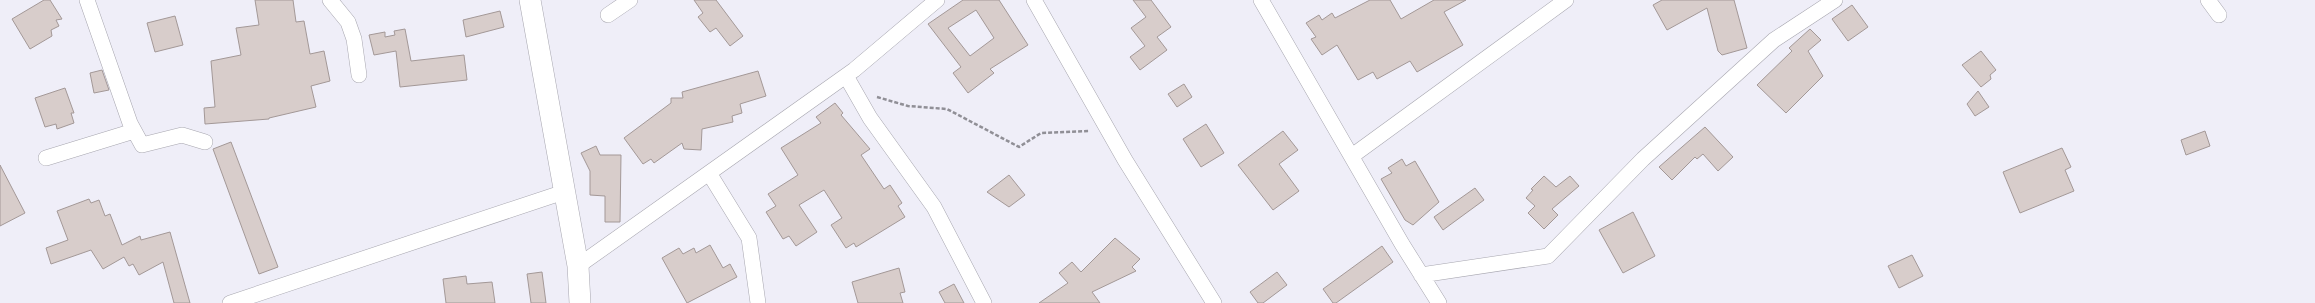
<svg xmlns="http://www.w3.org/2000/svg" width="2315" height="303" font-family="Merriweather,serif">
	<style>
		.building { fill: #d8cdcb; stroke: #a39897; fill-rule: evenodd }
		.lines { fill: none; stroke-linecap: round; stroke-linejoin: round }
		.street-casing { stroke: #a7a6af; stroke-width: 16 }
		.secondary-casing { stroke: #a7a6af; stroke-width: 22 }
		.path { stroke: #908f96; stroke-width: 2.5; stroke-dasharray: 4 2; stroke-linecap: butt }
		.street { stroke: #fff; stroke-width: 15 }
		.secondary { stroke: #fff; stroke-width: 21 }
	</style>
	<rect width="100%" height="100%" fill="#efeef8"/>
	<path class="building" d="M44 0H50L62 19 56 20 59 26 51 30 52 36 30 49 12 19Z
		M255 0H293L296 22 304 21 310 54 324 51 330 81 311 86 316 107 269 118V119L205 124 204 108 215 107 211 61 241 55 236 28 259 25Z
		M694 0H716L743 36 730 46 716 28 710 32 698 17 703 13Z
		M963 0H999L1028 45 990 69 994 73 968 93 953 73 961 67 928 24ZM976 10 994 38 970 56 948 28Z
		M1133 0H1151L1171 27 1157 37 1167 50 1140 70 1130 57 1145 46 1131 28 1146 17Z
		M1370 0H1390L1401 19 1434 0H1466L1444 12 1463 45 1417 72 1410 61 1377 79 1373 72 1358 80 1337 45 1322 55 1311 39 1316 37 1306 23 1319 15 1322 20 1332 13 1335 18Z
		M1662 0H1734L1747 48 1722 55 1718 51 1707 8 1667 30 1653 5Z
		M1852 5 1868 27 1848 41 1832 19Z
		M500 11 504 27 466 37 463 20Z
		M175 16 183 45 155 52 147 23Z
		M405 29 411 61 464 55 467 80 400 87 396 51 374 55 369 35 385 32V37L395 35 394 31Z
		M1810 29 1821 40 1808 51 1823 76 1786 113 1757 85 1792 51 1789 48Z
		M1981 51 1996 70 1990 75 1991 79 1981 87 1962 65Z
		M102 70 109 90 94 93 90 73Z
		M758 71 766 96 740 104 742 113 732 116 733 122 702 129 701 150 684 149 682 143 654 163 651 159 643 164 624 138 671 103V98H683L682 92Z
		M1184 84 1192 97 1177 107 1168 94Z
		M65 88 74 113H71L74 123 57 129 56 124 45 127 35 98Z
		M1978 91 1989 107 1975 116 1967 104Z
		M835 103 843 113 841 115 870 149 861 155 884 189 890 185 902 203 898 206 905 217 856 247 854 243 846 248 831 225 842 218 824 190 799 205 817 232 796 246 789 236 783 239 766 212 776 206 768 194 798 175 781 148 821 123 816 117Z
		M1206 124 1224 153 1201 167 1183 139Z
		M1705 127 1733 157 1718 171 1703 154 1697 159 1695 157 1672 180 1659 167Z
		M1283 131 1298 150 1279 164 1299 191 1273 210 1238 165Z
		M2205 131 2210 146 2186 155 2181 140Z
		M231 142 278 267 259 274 213 149Z
		M596 146 600 155H621L620 222H605V196L590 195V171L581 153Z
		M2062 148 2071 167 2065 170 2074 191 2020 213 2003 172Z
		M1402 159 1406 166 1415 161 1439 202 1413 225 1405 220 1381 179 1392 173 1388 168Z
		M0 165 25 213 0 226Z
		M1009 175 1025 195 1009 207 987 192Z
		M1544 176 1556 187 1570 176 1579 186 1552 209 1558 215 1544 229 1528 213 1535 206 1526 198 1533 190 1531 189Z
		M1475 188 1484 200 1443 230 1434 217Z
		M89 199 91 203 99 200 105 216 110 214 122 245 140 236 141 240 170 232 190 303H174L163 262 139 275 133 264 129 266 124 257 103 269 91 250 51 264 46 248 68 240 57 211Z
		M1633 212 1655 256 1623 273 1599 230Z
		M1115 238 1140 259 1132 267 1136 271 1092 292 1100 303H1039L1068 283 1059 273 1072 262 1081 272Z
		M710 245 723 268 730 264 737 277 687 303 662 258 679 248 683 254 694 248 696 253Z
		M1382 246 1393 262 1336 303H1333L1323 289Z
		M1912 255 1923 276 1899 288 1888 266Z
		M899 268 905 292 900 293 903 303H858L852 282Z
		M542 272 546 303H531L527 274Z
		M1277 272 1287 285 1263 303H1258L1250 292Z
		M466 276 467 284 492 282 495 303H446L443 279Z
		M954 284 964 303H945L939 292Z"/>
	<g class="lines">
		<g class="street-casing">
			<path id="street" d="M87 0 130 123 142 145 182 135 205 142
				M330 0 348 22 354 39 359 75
				M1034 0 1125 160 1214 303
				M1261 0 1402 244 1439 303
				M2208 0 2219 15
				M608 15 630 0
				M846 76 870 118 934 207 984 303
				M1352 156 1566 0
				M46 158 134 131
				M709 173 749 238 758 303
				M578 266 854 70 937 0
				M1421 275 1548 256 1643 159 1774 40 1835 0
				M230 303 564 192"/>
		</g>
		<g class="secondary-casing">
			<path id="secondary" d="M530 0 578 266 580 303"/>
		</g>
		<path class="path" d="M877 97 908 106 947 109 1019 147 1041 133 1090 131"/>
		<use href="#street" class="street"/>
		<use href="#secondary" class="secondary"/>
	</g>
</svg>
